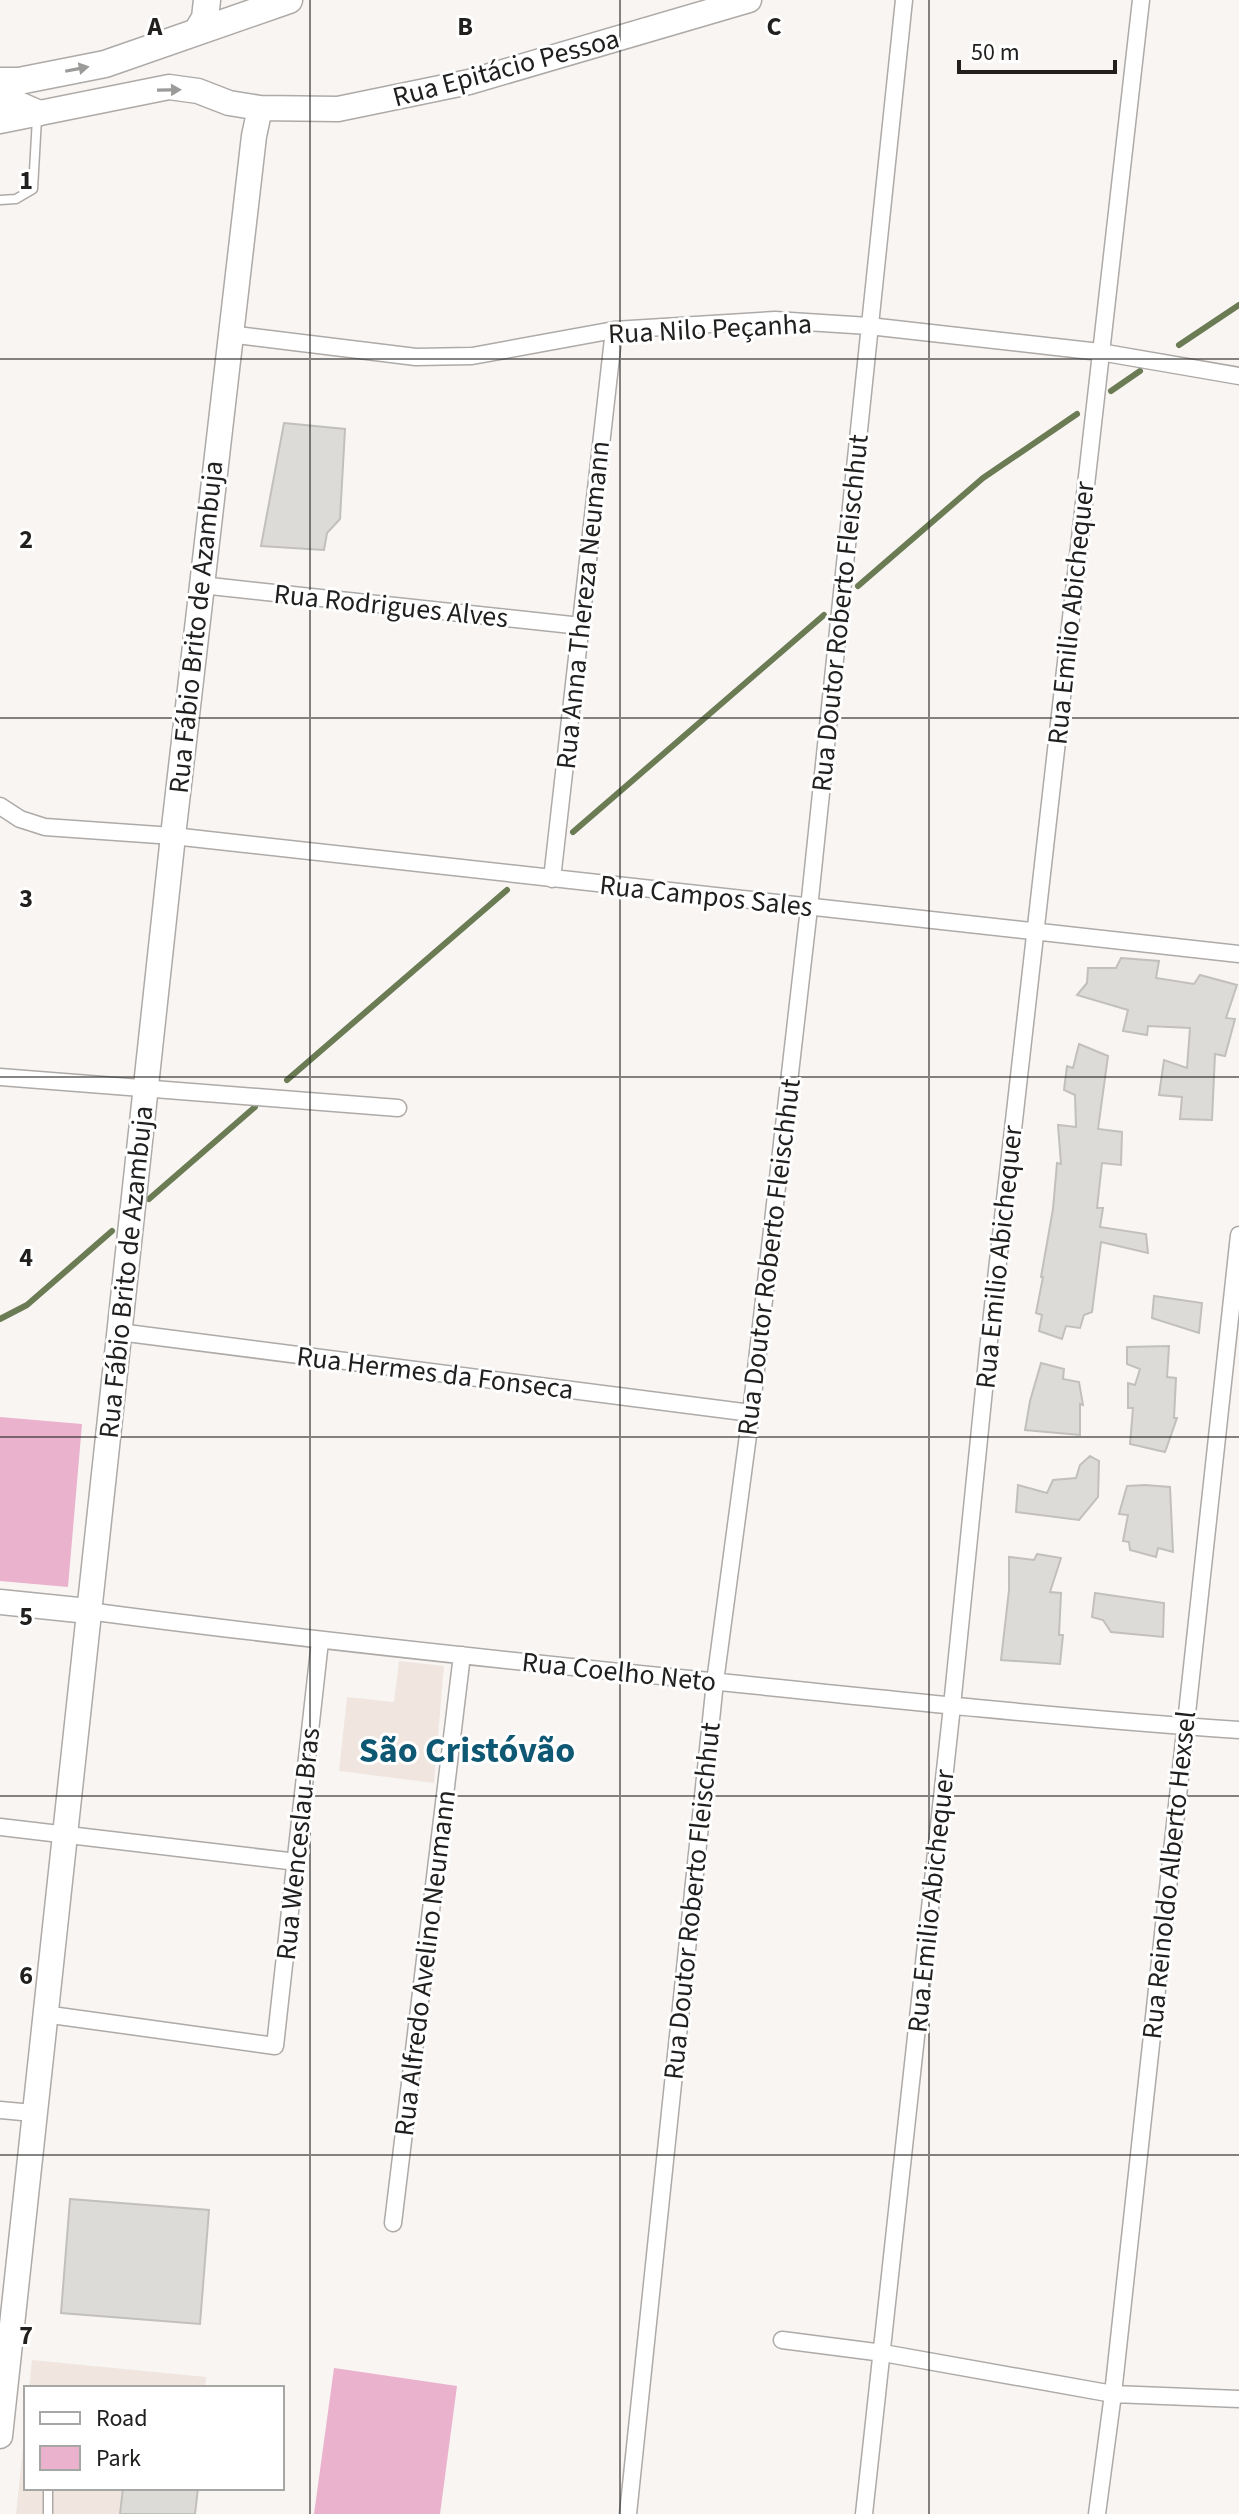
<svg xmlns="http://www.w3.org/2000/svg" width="1239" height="2514" font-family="'Source Sans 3',sans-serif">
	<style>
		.built { fill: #f0e6df }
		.green { fill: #eab2cd }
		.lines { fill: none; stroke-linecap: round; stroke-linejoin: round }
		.stream { stroke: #6b7b53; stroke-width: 6 }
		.building { fill: #dcdbd8; stroke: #c1c0bd; stroke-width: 2 }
		.lane-casing { stroke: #adaaa8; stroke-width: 11 }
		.street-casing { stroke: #adaaa8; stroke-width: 19 }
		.secondary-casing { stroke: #adaaa8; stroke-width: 27 }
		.primary-casing { stroke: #adaaa8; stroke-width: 29 }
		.lane { stroke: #fff; stroke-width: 8 }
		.street { stroke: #fff; stroke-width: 16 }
		.secondary { stroke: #fff; stroke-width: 24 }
		.primary { stroke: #fff; stroke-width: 26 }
		.oneway { fill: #9b9b9a }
		.grid { fill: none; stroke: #21201f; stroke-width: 2; stroke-opacity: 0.55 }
		.labels { text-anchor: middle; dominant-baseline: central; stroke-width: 6; stroke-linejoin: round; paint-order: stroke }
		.street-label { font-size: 28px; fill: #21201f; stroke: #fff }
		.district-label { font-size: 36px; font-weight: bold; fill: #0f5873; stroke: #fff }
		.grid-label { font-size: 26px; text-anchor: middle; font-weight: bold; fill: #21201f; stroke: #fff; stroke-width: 6; stroke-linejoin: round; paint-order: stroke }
	</style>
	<rect width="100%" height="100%" fill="#f8f5f3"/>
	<path class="built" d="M399 1661 444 1666 434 1783 339 1771 347 1697 394 1702Z
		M32 2360 206 2377 205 2388H29Z
		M26 2420V2488H198L195 2514H16Z"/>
	<path class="green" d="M0 1417 82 1424 68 1587 0 1581Z
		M334 2368 457 2386 440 2514H314Z"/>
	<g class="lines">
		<path class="stream" d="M1179 345 1239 305
			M1111 391 1140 371
			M858 586 983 478 1077 414
			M573 832 824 615
			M287 1080 507 890
			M149 1199 255 1107
			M0 1319 27 1305 112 1231"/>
	</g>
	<path class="building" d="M284 423 345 429 340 519 327 533 324 550 261 546Z
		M1121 958 1159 961 1156 978 1194 984 1200 975 1237 985 1226 1018 1235 1019 1225 1056 1215 1054 1212 1120 1180 1119 1182 1097 1159 1095 1164 1060 1187 1068 1190 1028 1148 1026 1147 1035 1123 1031 1128 1010 1077 995 1087 983 1088 968H1116Z
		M1079 1044 1108 1056 1098 1129 1122 1132 1121 1165 1102 1163 1097 1208H1103L1100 1227 1146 1234 1148 1253 1101 1242 1092 1312 1084 1315 1080 1328 1066 1326 1062 1339 1039 1331 1042 1315 1036 1313 1043 1277H1041L1053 1209 1057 1163 1061 1164 1058 1125 1076 1127 1075 1095 1064 1090 1067 1066 1073 1068Z
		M1154 1296 1202 1303 1199 1333 1152 1318Z
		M1169 1346 1167 1377 1176 1378 1174 1418H1177L1165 1452 1130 1444 1133 1408H1128V1383L1135 1385 1140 1369 1127 1364V1347Z
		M1041 1363 1064 1369 1063 1379 1079 1382 1083 1405 1080 1404V1435L1025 1430 1030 1401Z
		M1090 1456 1099 1461 1098 1497 1079 1520 1016 1512 1018 1485 1047 1493 1053 1480 1076 1478 1080 1465Z
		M1145 1485 1170 1487 1173 1552 1158 1548 1156 1557 1130 1550 1129 1542 1123 1541 1128 1515 1119 1514 1127 1486Z
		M1037 1554 1061 1558 1050 1592 1061 1593 1059 1635H1063L1060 1664 1001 1660 1009 1590V1557L1034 1560Z
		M1095 1593 1164 1603 1163 1637 1111 1632 1103 1620 1092 1617Z
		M70 2199 209 2210 200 2324 61 2313Z
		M123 2488H198L195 2514H120Z"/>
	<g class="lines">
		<g class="lane-casing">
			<path id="lane" d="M0 200 16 199 33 189 37 118
				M48 2514V2488"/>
		</g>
		<g class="street-casing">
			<path id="street" d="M229 334 416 357 472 356 614 330 775 320 869 326 1100 352 1239 376
				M201 585 581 626
				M0 806 20 819 45 827 173 836 1239 954
				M552 879 614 330
				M0 1077 398 1108
				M119 1332 751 1413
				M88 1611C298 1639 509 1661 720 1682 893 1700 1066 1718 1239 1730
				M0 1827 297 1862
				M44 2014 275 2046 320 1641
				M0 2110 33 2113
				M393 2223 462 1655
				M782 2340 883 2353 1113 2394 1239 2399
				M628 2514 715 1682 751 1413 809 908 904 0
				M864 2514 952 1706 988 1350 1141 0
				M1097 2514 1113 2394 1239 1235"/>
		</g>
		<g class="secondary-casing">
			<path id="secondary" d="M0 121 169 87 198 91 229 103 260 108 338 109 469 82 749 0
				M0 1602 88 1611
				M0 2436 173 836 254 136 260 108"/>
		</g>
		<g class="primary-casing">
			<path id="primary" d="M197 31 205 18 207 0
				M0 81H19L105 64 289 0
				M0 97 37 113"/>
		</g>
		<use href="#lane" class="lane"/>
		<use href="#street" class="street"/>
		<use href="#secondary" class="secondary"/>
		<use href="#primary" class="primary"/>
	</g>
	<defs><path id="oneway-solid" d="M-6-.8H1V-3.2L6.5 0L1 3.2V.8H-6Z" transform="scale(2)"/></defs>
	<g class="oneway">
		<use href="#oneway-solid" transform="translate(77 69) rotate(-11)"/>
		<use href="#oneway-solid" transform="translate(169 90) rotate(-1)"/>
	</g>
	<path class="grid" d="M310 0V2514M620 0V2514M929 0V2514M0 359H1239M0 718H1239M0 1077H1239M0 1437H1239M0 1796H1239M0 2155H1239"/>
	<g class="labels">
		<g class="street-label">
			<text transform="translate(506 68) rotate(-15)">Rua Epitácio Pessoa</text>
			<text transform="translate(710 329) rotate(-3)">Rua Nilo Peçanha</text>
			<text transform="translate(583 605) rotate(-84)">Rua Anna Thereza Neumann</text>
			<text transform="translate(391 606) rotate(6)">Rua Rodrigues Alves</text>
			<text transform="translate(840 613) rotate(-84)">Rua Doutor Roberto Fleischhut</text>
			<text transform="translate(1071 613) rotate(-84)">Rua Emilio Abichequer</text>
			<text transform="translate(196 627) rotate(-84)">Rua Fábio Brito de Azambuja</text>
			<text transform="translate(706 896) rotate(6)">Rua Campos Sales</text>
			<text transform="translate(769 1257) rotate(-83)">Rua Doutor Roberto Fleischhut</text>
			<text transform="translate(999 1257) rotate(-84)">Rua Emilio Abichequer</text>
			<text transform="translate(126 1272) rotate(-84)">Rua Fábio Brito de Azambuja</text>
			<text transform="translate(435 1373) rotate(7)">Rua Hermes da Fonseca</text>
			<text transform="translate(619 1672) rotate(6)">Rua Coelho Neto</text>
			<text transform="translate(298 1844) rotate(-84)">Rua Wenceslau Bras</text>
			<text transform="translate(1169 1875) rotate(-84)">Rua Reinoldo Alberto Hexsel</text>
			<text transform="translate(692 1901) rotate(-84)">Rua Doutor Roberto Fleischhut</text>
			<text transform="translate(931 1901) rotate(-84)">Rua Emilio Abichequer</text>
			<text transform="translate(425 1963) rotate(-83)">Rua Alfredo Avelino Neumann</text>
		</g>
		<g class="district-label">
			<text x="467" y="1750">São Cristóvão</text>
		</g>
	</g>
	<g class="grid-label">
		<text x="155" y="35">A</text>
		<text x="465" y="35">B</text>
		<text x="774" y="35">C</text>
		<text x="26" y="189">1</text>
		<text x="26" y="548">2</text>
		<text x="26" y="907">3</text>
		<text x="26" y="1266">4</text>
		<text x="26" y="1625">5</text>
		<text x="26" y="1984">6</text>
		<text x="26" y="2344">7</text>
	</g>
	<rect x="24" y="2386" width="260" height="104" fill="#ffffff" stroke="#a6a6a5" stroke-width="2"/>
	<rect x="40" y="2412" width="40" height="12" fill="#ffffff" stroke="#a6a6a5" stroke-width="2"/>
	<text x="96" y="2426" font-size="24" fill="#21201f">Road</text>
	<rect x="40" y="2446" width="40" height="24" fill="#eab2cd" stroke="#a6a6a5" stroke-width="2"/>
	<text x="96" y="2466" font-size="24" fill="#21201f">Park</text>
	<path d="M959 60v12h156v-12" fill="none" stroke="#21201f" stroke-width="4"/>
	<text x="971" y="60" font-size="24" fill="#21201f" stroke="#ffffff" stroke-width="6" paint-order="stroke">50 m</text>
</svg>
